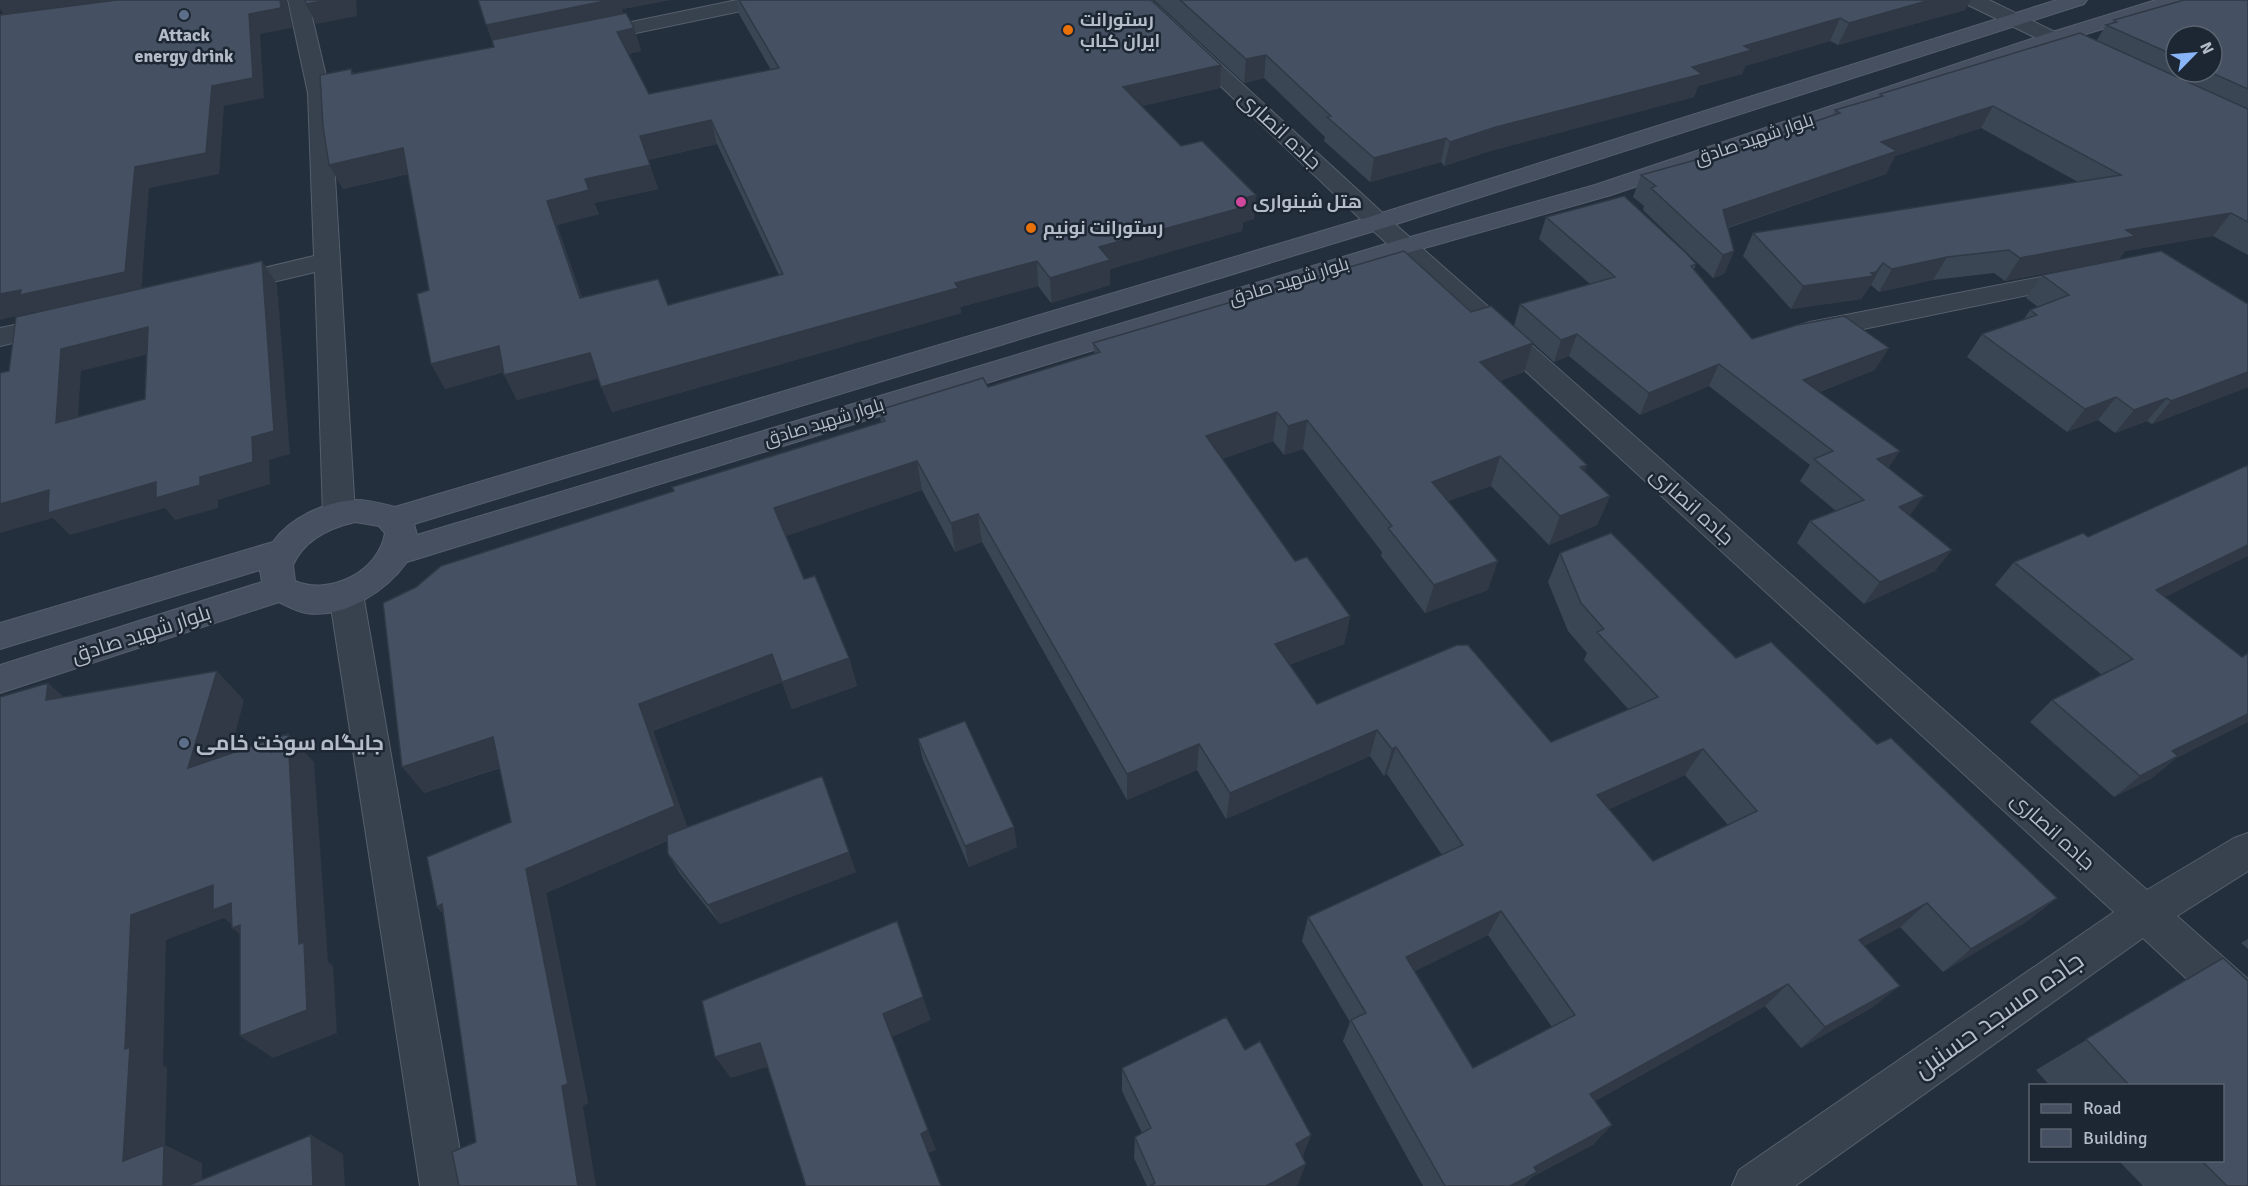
<svg xmlns="http://www.w3.org/2000/svg" width="2248" height="1186" font-family="Signika,Cairo,sans-serif">
	<style>
		.lines { fill: none; stroke-linecap: round; stroke-linejoin: round }
		.street-casing { stroke: #565f6c; stroke-width: 2 }
		.secondary-casing { stroke: #565f6c; stroke-width: 2 }
		.street { fill: #38414e; fill-rule: evenodd }
		.secondary { fill: #465061; fill-rule: evenodd }
		.wall { fill: #3b4654; fill-rule: evenodd }
		.shaded-wall { fill: #303945 }
		.building { fill: #455162; stroke: #303945; stroke-width: 1.5; fill-rule: evenodd }
		.service-dot { fill: #5c6f8a; stroke: #1d2633; stroke-width: 2 }
		.food-dot { fill: #e8710a; stroke: #1d2633; stroke-width: 2 }
		.hotel-dot { fill: #d1479c; stroke: #1d2633; stroke-width: 2 }
		.labels { text-anchor: middle; dominant-baseline: central; stroke-width: 5; stroke-linejoin: round; paint-order: stroke }
		.far-poi-label { font-size: 18px; font-weight: bold; fill: #b4bcc9; stroke: #1d2633; text-anchor: start }
		.far-street-label { font-size: 18px; fill: #b4bcc9; stroke: #1d2633 }
		.street-label { font-size: 21px; fill: #b4bcc9; stroke: #1d2633 }
		.poi-label { font-size: 21px; font-weight: bold; fill: #b4bcc9; stroke: #1d2633; text-anchor: start }
		.near-street-label { font-size: 26px; fill: #b4bcc9; stroke: #1d2633 }
	</style>
	<rect width="100%" height="100%" fill="#242f3e"/>
	<g class="lines">
		<g class="street-casing">
			<path id="street" d="M288 0H308L330 93 355 514 350 522 339 525 328 522 323 514 315 272 227 293 218 291 214 285 218 279 314 256 308 93Z
				M737 0H775L765 6 588 43 581 41 578 37 581 33 588 31Z
				M1130 0H1151L1387 217 2147 890 2234 838 2248 833V871L2177 916 2248 979V1028L2233 1022 2143 938 1795 1186H1732L1739 1170 2114 912 1369 227Z
				M1963 0H1989L2092 50 2095 54 2092 58H2078L1966 4Z
				M2077 270 2086 273 2090 278 2086 283 1810 340 1800 337 1796 331 1800 325 1810 322Z
				M57 316 67 318 70 324 67 330 0 346V328Z
				M346 581 358 585 363 594 466 1186H420L329 594 334 585Z"/>
		</g>
		<g class="secondary-casing">
			<path id="secondary" d="M2057 0H2087L2084 4 1387 227 414 524 417 535 1396 241 1595 185 2046 34 2156 0H2186L2183 4 2060 42 1611 195 1414 251 407 562C386 591 344 619 306 613 296 611 287 606 279 602L0 693V665L262 582 260 570 0 649V623L273 542C290 518 324 502 354 500 366 499 383 504 395 507L1369 217ZM355 522 379 526 385 533C379 572 329 596 295 581L293 565C304 540 329 528 355 522Z"/>
		</g>
		<use href="#street" class="street"/>
		<use href="#secondary" class="secondary"/>
	</g>
	<path class="wall" d="M478 0H670L622 9 623 14 634 28 641 51 628 54 649 94 771 70 739 14 736 0H1151L1221 65 1220 88 1142 106 1254 219 1243 222 1242 231 1110 269V285L1051 303 1038 286 960 307 961 313 612 412 598 378 517 400 504 372 445 389 429 290 408 174 343 189 329 165 351 69 354 74 494 47 492 40ZM717 144 779 275 668 305 582 298 557 225 599 214 594 203 658 189 648 160Z
		M1154 0H1971L1965 10 1838 45 1830 41 1745 66 1742 74 1698 86 1694 97 1490 151 1444 166 1441 162 1370 182 1324 141 1325 137 1264 78 1244 83Z
		M2248 0V255L2213 236 2125 251 2119 259 2005 281 1994 273 1933 280 1879 292 1871 285 1861 299 1791 309 1743 256 1753 233 2078 182 1981 128 1895 156 1886 174 1728 228 1734 251 1724 274 1713 278 1643 210 1644 206 1633 197 1641 175 1728 151 1833 115 1835 110 1879 97 1880 94 2097 40 2106 25 2112 23 2114 20ZM2176 36 2212 72H2176Z
		M1546 217 1696 264 1694 270 1752 339 1875 370 1819 392 1888 468 1935 571 1864 604 1797 543 1810 521 1836 511 1800 481 1810 465 1709 386 1640 415 1569 356 1554 362 1533 343 1524 372 1500 381 1584 471 1610 496 1597 525 1549 545 1491 486 1448 501 1488 590 1425 613 1381 556 1382 552 1303 449 1284 455 1273 441 1222 459 1295 561 1350 616 1344 644 1289 665 1317 704 1551 742 1629 710 1584 660 1587 653 1568 631 1548 582 1560 553 1736 658 1877 744 2057 898 2026 922 1943 972 1900 927 1864 946 1873 1007 1801 1048 1765 1006 1595 1101 1594 1144 1532 1177 1524 1186H1423L1343 1041 1350 1022 1302 941 1308 917 1442 855 1387 774 1384 776 1370 756 1226 819 1197 770 1127 800 982 542 955 552 922 490 786 536 804 579 849 658 857 686 792 709 782 682 653 731 687 827 856 872 720 924 680 874 668 854 667 841 546 893 588 1103 476 1142 443 913 437 907 511 822 500 768 424 793 674 491 881 422 879 410 988 387 1094 354 1093 343 1471 312 1514 326 1520 304 1590 284 1539 239ZM1685 775 1728 825 1653 861 1609 809ZM1488 935 1552 1027 1473 1068 1415 971Z
		M2042 275 2248 304V387L2152 424 2147 421 2115 433 2098 420 2067 432 1967 357 1982 334 2024 319 2030 310 2038 307 2026 298Z
		M2088 537 2165 597 2175 759 2152 778 2114 797 2030 722 2052 700 2102 675 1995 585 2014 562Z
		M918 739 1017 847 969 867 923 760Z
		M2248 939V949L2241 943Z
		M2223 958 2248 1186H2143L2119 1161H2223V1086H2050L2036 1070Z
		M1245 1050 1311 1135 1302 1156 1298 1184 1295 1186H1147L1134 1158 1135 1137 1142 1133 1122 1091V1068Z"/>
	<path class="shaded-wall" d="M0 0H156L7 19 0 9Z
		M280 0H287L292 28 260 34 264 98 224 106 219 174 149 188 141 293 38 317 34 312 0 320V294L135 167 212 86 249 14Z
		M328 0H356L357 16 316 24 306 4Z
		M610 0H670L622 9 625 21 495 48 486 25Z
		M1930 0H1971L1965 10 1838 45 1849 23Z
		M1840 18 1830 41 1745 66 1742 74 1698 86 1694 97 1490 151 1444 166 1450 142 1692 67 1744 46Z
		M634 28 641 51 624 55 617 32Z
		M1266 55 1264 78 1244 83 1246 59Z
		M1221 65 1220 88 1123 110V87Z
		M1993 106 1981 128 1895 156 1886 174 1713 232 1723 210 1881 142Z
		M711 120 717 144 647 160 640 136Z
		M1446 138 1441 162 1370 182 1374 158Z
		M403 148 415 172 343 189 329 165Z
		M650 165 658 189 594 203 585 179Z
		M589 190 599 214 557 225 591 323 580 298 547 201Z
		M1256 195 1254 219 1243 222 1242 231 1110 269V285L1051 303 1050 278 1099 247 1237 200Z
		M2231 213 2213 236 2125 251 2119 259 2005 281 2020 258 2126 230Z
		M1734 251 1724 274 1713 278 1723 255Z
		M1947 257 1933 280 1879 292 1892 269Z
		M262 261 277 284 290 454 269 460 270 484 218 500V508L175 520 165 508 70 535 53 518 0 533V504L49 490 156 482 200 477 252 437Z
		M1037 261 1038 286 960 307 961 313 612 412 601 387 955 283Z
		M1883 263 1871 285 1861 299 1791 309 1803 286 1871 273Z
		M148 327 165 350 81 371 76 446 56 423 61 349Z
		M1577 334 1569 356 1554 362 1561 340Z
		M1533 343 1524 372 1472 391 1480 362Z
		M499 346 511 370 445 389 431 364Z
		M1889 348 1875 370 1791 402 1803 380Z
		M590 353 601 378 517 400 504 375Z
		M1719 364 1709 386 1640 415 1649 393Z
		M2248 372V387L2152 424 2171 401Z
		M2116 397 2098 420 2067 432 2085 409Z
		M2167 398 2147 421 2115 433 2134 410Z
		M1277 412 1273 441 1204 465 1206 436Z
		M1307 420 1303 449 1284 455 1288 426Z
		M1900 451 1885 473 1877 459Z
		M1500 456 1491 486 1424 510 1432 482Z
		M917 461 922 490 783 537 774 508Z
		M1587 465 1575 494 1580 467Z
		M1610 496 1597 525 1549 545 1560 516Z
		M1924 496 1908 518 1899 507Z
		M978 514 982 542 955 552 951 523Z
		M2248 545V556L2133 613 2156 590Z
		M1952 550 1935 571 1864 604 1880 582Z
		M1498 561 1488 590 1425 613 1434 585Z
		M1350 616 1344 644 1270 672 1275 644Z
		M772 654 849 658 857 686 792 709 782 682 653 731 689 831 546 893 588 1103 583 1106 596 1186H578L526 869 639 704Z
		M217 671 244 700 219 795 188 768Z
		M48 683 81 712 46 700Z
		M2248 714V722L2175 759 2152 778 2114 797 2140 776 2172 751Z
		M1377 730 1370 756 1226 819 1230 793Z
		M288 734 314 762 328 962 333 966 337 1033 273 1058 240 1036 299 944Z
		M493 737 513 763 424 793 402 767Z
		M1199 744 1197 770 1127 800V774Z
		M1396 747 1387 774 1384 776 1392 749Z
		M1703 749 1685 775 1583 821 1597 795Z
		M822 776 856 872 720 924 708 905Z
		M1014 827 1017 847 969 867 965 846Z
		M213 885 244 911 264 953 232 928 235 927 224 918 166 940 163 1065 167 1068 165 1145 202 1163V1186H163L123 1161 125 1049 131 915Z
		M2057 898 2026 922 1943 972 1971 949Z
		M1927 903 1900 927 1834 963 1859 940Z
		M442 904 460 930 437 907Z
		M1501 911 1488 935 1397 980 1406 957Z
		M1788 984 1765 1006 1573 1113 1590 1094Z
		M1900 986 1873 1007 1801 1048 1825 1027Z
		M923 997 931 1020 892 1037 936 1150 929 1153 942 1186 921 1134 883 1014Z
		M760 1043 774 1065 731 1078 715 1057Z
		M1612 1125 1594 1144 1532 1177 1524 1186H1510L1534 1167Z
		M311 1135 343 1154 345 1186H313Z
		M1311 1135 1303 1156 1288 1165 1296 1144Z
		M1306 1164 1298 1184 1295 1186H1266Z"/>
	<path class="building" d="M117 0H280L281 8 249 14 253 78 212 86 206 153 135 167 125 272 20 295 21 290 0 294V15Z
		M305 0H328L306 4Z
		M478 0H610L486 25Z
		M739 0H1151L1221 65 1123 87 1181 146 1202 141 1256 195 1237 200 1244 207 1099 247 1110 260 1050 278 1037 261 955 283 958 288 601 387 590 353 504 375 499 346 431 364 417 294 429 290 403 148 329 165 323 126 320 75 351 69 352 74 494 47 492 40 626 13 634 28 617 32 649 94 779 68ZM711 120 783 274 668 305 658 279 580 298 547 201 589 190 585 179 650 165 640 136Z
		M1180 0H1930L1849 23 1840 18 1744 46 1752 50 1692 67 1702 74 1496 127 1450 142 1446 138 1374 158 1327 117 1331 116 1266 55 1246 59Z
		M2184 0H2248V89L2210 72H2212V36H2176V56L2106 25 2117 22 2114 20Z
		M2080 33 2248 109V222L2231 213 2126 230 2135 236 2020 258 2009 250 1947 257 1892 269 1883 263 1876 272 1871 273 1874 276 1803 286 1753 233 2121 175 1993 106 1881 142 1897 151 1723 210 1734 251 1723 255 1651 188 1656 186 1641 175 1728 151 1840 113 1835 110 1883 96 1880 94Z
		M1624 196 1686 253 1696 264 1691 266 1752 339 1797 325 1844 316 1889 348 1803 380 1900 451 1877 459 1924 496 1899 507 1952 550 1880 582 1810 521 1864 500 1814 459 1833 451 1719 364 1649 393 1577 334 1561 340 1520 304 1615 277 1546 217Z
		M1404 251 1471 312 1491 306 1533 343 1480 362 1587 465 1580 467 1610 496 1560 516 1500 456 1432 482 1498 561 1434 585 1388 528 1392 526 1307 420 1288 426 1277 412 1206 436 1295 561 1307 557 1350 616 1275 644 1317 704 1457 645H1468L1551 742 1658 697 1597 632 1604 629 1581 603 1560 553 1611 533 1736 658 1771 642 1877 744 1891 738 2057 898 1971 949 1927 903 1859 940 1900 986 1825 1027 1788 984 1590 1094 1612 1125 1534 1167 1537 1172 1510 1186H1445L1351 1020 1366 1013 1308 917 1463 845 1396 747 1392 749 1377 730 1230 793 1199 744 1127 774 978 514 951 523 917 461 774 508 804 579 815 576 849 658 782 682 772 654 639 704 675 806 526 869 568 1084 562 1086 578 1186H459L452 1152 476 1142 442 904 437 907 427 857 511 822 493 737 402 767 383 603 416 587 441 566 674 491 672 487 885 421 879 410 983 378 988 387 1100 352 1093 343ZM1703 749 1757 811 1653 861 1597 795ZM1501 911 1575 1015 1473 1068 1406 957Z
		M2161 251 2248 304V372L2171 401 2167 398 2134 410 2116 397 2085 409 1982 334 2037 315 2030 310 2069 295 2042 275Z
		M262 261 274 431 252 437 253 462 200 477V485L156 498V482L48 513 49 490 0 504V373L9 371 16 317ZM148 327 145 399 56 423 61 349Z
		M2248 465V545L2156 590 2242 657 2248 653V714L2172 751 2178 756 2140 776 2052 700 2133 659 2014 562 2083 533 2088 537Z
		M217 671 188 768 288 734 299 944 304 942 307 1010 240 1036V925L232 928 231 903 213 910V885L131 915 125 1049 130 1047 123 1161 164 1145 163 1186H0V697L48 683 46 700Z
		M965 721 1014 827 965 846 918 739Z
		M822 776 849 852 708 905 668 854 667 835Z
		M897 921 923 997 883 1014 928 1130 921 1134 941 1186H806L760 1043 715 1057 702 1001Z
		M2223 958 2248 981V1186H2227L2202 1161H2223V1086H2130L2086 1039Z
		M1226 1017 1245 1050 1260 1041 1311 1135 1296 1144 1306 1164 1266 1186H1150L1155 1183 1135 1137 1151 1128 1122 1068Z
		M311 1135 313 1186H187Z"/>
	<g class="service-dot">
		<circle cx="184" cy="15" r="6"/>
		<circle cx="184" cy="743" r="6"/>
	</g>
	<g class="food-dot">
		<circle cx="1068" cy="30" r="6"/>
		<circle cx="1031" cy="228" r="6"/>
	</g>
	<circle class="hotel-dot" cx="1241" cy="202" r="6"/>
	<g class="labels">
		<g class="far-poi-label">
			<text x="1080" y="20">رستورانت<tspan x="1080" dy="21">ایران کباب</tspan></text>
			<text x="184" y="35" text-anchor="middle">Attack<tspan x="184" dy="21">energy drink</tspan></text>
			<text x="1253" y="202">هتل شینواری</text>
			<text x="1043" y="228">رستورانت نونیم</text>
		</g>
		<g class="far-street-label">
			<text transform="translate(1754 139) rotate(-19)">بلوار شهید صادق</text>
			<text transform="translate(1289 281) rotate(-17)">بلوار شهید صادق</text>
			<text transform="translate(824 422) rotate(-17)">بلوار شهید صادق</text>
		</g>
		<g class="street-label">
			<text transform="translate(1280 130) rotate(43)">جاده انصاری</text>
			<text transform="translate(1692 506) rotate(42)">جاده انصاری</text>
			<text transform="translate(141 634) rotate(-18)">بلوار شهید صادق</text>
			<text transform="translate(2053 831) rotate(42)">جاده انصاری</text>
		</g>
		<g class="poi-label">
			<text x="196" y="743">جایگاه سوخت خامی</text>
		</g>
		<g class="near-street-label">
			<text transform="translate(1999 1015) rotate(-35)">جاده مسجد حسنین</text>
		</g>
	</g>
	<rect x="2029" y="1084" width="195" height="78" fill="#1d2633" stroke="#59626f" stroke-width="1.5"/>
	<rect x="2041" y="1104" width="30" height="9" fill="#465061" stroke="#59626f" stroke-width="1.5"/>
	<text x="2083" y="1114" font-size="18" fill="#b4bcc9">Road</text>
	<rect x="2041" y="1129" width="30" height="18" fill="#455162" stroke="#59626f" stroke-width="1.5"/>
	<text x="2083" y="1144" font-size="18" fill="#b4bcc9">Building</text>
	<g transform="translate(2194 54) rotate(65)"><circle r="28" fill="#1d2633" stroke="#59626f" stroke-width="1.5"/>
	<path d="M0-4.5L10 22L0 15L-10 22Z" fill="#8ab4f8"/>
	<text y="-9" font-size="16" font-weight="bold" text-anchor="middle" fill="#b4bcc9">N</text>
	</g>
</svg>
